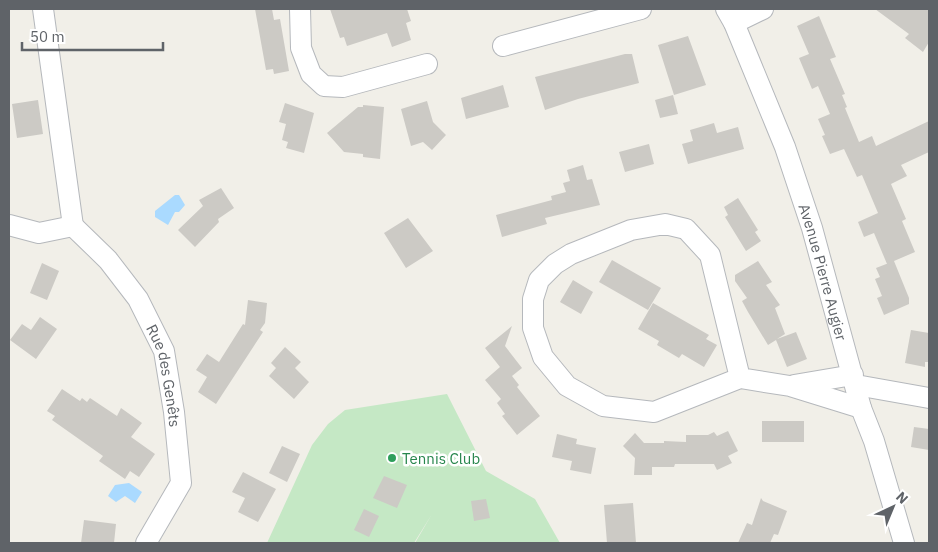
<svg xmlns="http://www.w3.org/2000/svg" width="938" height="552" font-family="'IBM Plex Sans',sans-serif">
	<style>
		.green { fill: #c5e8c5 }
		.water { fill: #aadaff }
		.building { fill: #cccac5 }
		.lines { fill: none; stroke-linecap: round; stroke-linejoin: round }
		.street-casing { stroke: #b5b8bc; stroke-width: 22 }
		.street { stroke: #fff; stroke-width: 20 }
		.leisure-dot { fill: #2e9e5b; stroke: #fff; stroke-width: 2 }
		.labels { text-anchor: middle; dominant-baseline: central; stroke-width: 5; stroke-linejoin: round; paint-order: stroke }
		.street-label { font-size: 15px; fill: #5f6368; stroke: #fff }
		.leisure-label { font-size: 15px; fill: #27864d; stroke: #fff; text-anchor: start }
	</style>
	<rect width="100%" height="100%" fill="#f1efe8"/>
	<path class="green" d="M447 394 486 471 535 499 560 543H415L432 514 414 543H267L312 445 328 424 345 410Z"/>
	<path class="water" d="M175 195H179L185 205 179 212H175L168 225 155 217V211Z
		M129 483 142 492 135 503 125 496 116 502 108 496 115 485Z"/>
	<path class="building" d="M255 9H272L274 20 280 19 289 71 274 74 273 69 266 70Z
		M330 9H407L411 21 406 23 411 40 392 47 387 33 347 46 344 37 340 38Z
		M875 9H929V42L923 52 905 38 909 34Z
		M819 16 836 57 830 59 845 94 842 95 847 107 845 108 859 142 872 136 876 146 929 121V152L901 165 907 176 891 184 906 219 902 221 915 252 887 264 874 233 864 237 858 222 878 213 862 175 857 177 844 149 830 154 822 136 825 135 818 119 830 114 818 86 812 89 799 58 809 54 797 26Z
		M688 36 706 85 674 95 658 45Z
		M625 54H632L639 83 578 99 545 110 535 77Z
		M503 85 509 107 466 119 461 98Z
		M673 95 678 114 660 118 655 100Z
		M38 100 43 134 17 138 12 104Z
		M427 101 433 122 446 135 432 150 423 142 411 146 401 109Z
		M285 103 314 113 304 153 286 148 288 142 282 140 286 124 279 122Z
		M363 105 384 107 380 159 363 157V154L344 152 327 133 358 107H363Z
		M714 123 717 133 738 127 744 149 688 164 682 144 693 141 690 130Z
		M649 144 654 164 625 172 619 152Z
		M583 165 587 180 592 179 600 205 545 218 547 224 502 237 496 215 552 200 551 196 566 192 563 183 570 181 567 170Z
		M221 188 234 208 218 219 219 222 195 247 178 230 203 206 199 200Z
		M738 198 758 230 755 232 761 241 746 251 725 217 728 215 724 207Z
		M408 218 433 251 406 268 384 233Z
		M612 260 661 288 648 310 599 282Z
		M758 261 772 282 766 285 780 305 775 308 785 334 777 339 796 332 807 359 787 367 776 340 768 345 748 312 742 301 747 298 735 281V275Z
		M894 261 909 298V304L884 315 877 298 882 296 875 279 880 277 876 268Z
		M42 263 59 271 47 300 30 293Z
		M573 280 593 292 581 314 560 302Z
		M248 300 267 303 265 323 260 330 263 332 216 404 198 392 207 377 196 370 207 354 219 362 243 324 245 325Z
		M653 303 709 335 706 339 717 345 704 367 682 354 679 358 657 345 659 341 638 329Z
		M40 317 57 329 36 359 10 340 22 324 31 330Z
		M512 326 505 346 522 368 512 376 519 385 517 387 540 416 517 435 502 416 505 414 497 403 501 399 485 380 500 367 485 348Z
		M911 330 929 333V362H925V367L905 363Z
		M285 347 301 362 295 368 309 382 294 399 269 376 276 368 271 363Z
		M62 389 80 401 82 398 87 402 90 398 117 416 121 408 142 423 131 437 155 454 139 477 130 471 125 479 99 461 103 456 52 420 55 416 47 411Z
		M762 421H804V442H762Z
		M914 427 929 429V450L911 447Z
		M728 431 738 451 728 456 732 463 717 470 714 464H675L674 467H652V475H634L635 458 623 446 635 433 644 443H664V441L686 442V435H708L714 432 717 436Z
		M557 434 577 439 576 444 596 448 591 474 570 470 572 461 552 457Z
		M282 446 300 454 287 482 269 473Z
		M243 472 276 489 258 522 238 512 245 498 232 492Z
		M384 476 407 485 397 508 373 498Z
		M761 498 763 501 787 511 778 535 774 534 770 543H738L747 523 752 525Z
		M486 499 490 518 474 521 471 501Z
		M633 503 636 543H607L604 505Z
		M364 509 379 516 369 537 354 530Z
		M84 520 116 524 114 543H81Z"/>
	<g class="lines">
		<g class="street-casing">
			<g id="street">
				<path d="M43 9 73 226"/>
				<path d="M300 9 301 48 311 74 324 86 343 87 427 64"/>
				<path id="s1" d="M726 9 734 23 785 147 812 228 861 408 874 441 904 543"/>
				<path d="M734 23 763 9"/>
				<path d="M503 46 641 9"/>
				<path d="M9 225 39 233 73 226"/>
				<path id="s2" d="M73 226 108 260 138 299 164 351 174 412 181 483 146 543"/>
				<path d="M740 378 710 255 686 229 665 224 631 230 571 254 555 264 539 280 533 299V328L543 357 567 386 603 406 654 412 740 378 790 386 861 408"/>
				<path d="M794 385 853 375"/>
				<path d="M856 385 929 398"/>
			</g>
		</g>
		<use href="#street" class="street"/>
	</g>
	<circle class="leisure-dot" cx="392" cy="458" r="5"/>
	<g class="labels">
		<g class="street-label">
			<text stroke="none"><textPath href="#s1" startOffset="281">Avenue Pierre Augier</textPath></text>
			<text stroke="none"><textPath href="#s2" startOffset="180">Rue des Genêts</textPath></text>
		</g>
		<g class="leisure-label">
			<text x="402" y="458">Tennis Club</text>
		</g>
	</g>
	<rect width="938" height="552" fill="none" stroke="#5f6368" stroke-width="20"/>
	<g transform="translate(893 507) rotate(44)" stroke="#ffffff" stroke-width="4" paint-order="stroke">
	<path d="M0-4L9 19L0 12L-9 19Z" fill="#5f6368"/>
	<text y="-8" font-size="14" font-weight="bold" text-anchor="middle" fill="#5f6368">N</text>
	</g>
	<path d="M22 42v8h141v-8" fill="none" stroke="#5f6368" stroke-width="2.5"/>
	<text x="30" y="42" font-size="15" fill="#5f6368" stroke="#ffffff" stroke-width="4" paint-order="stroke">50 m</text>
</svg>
